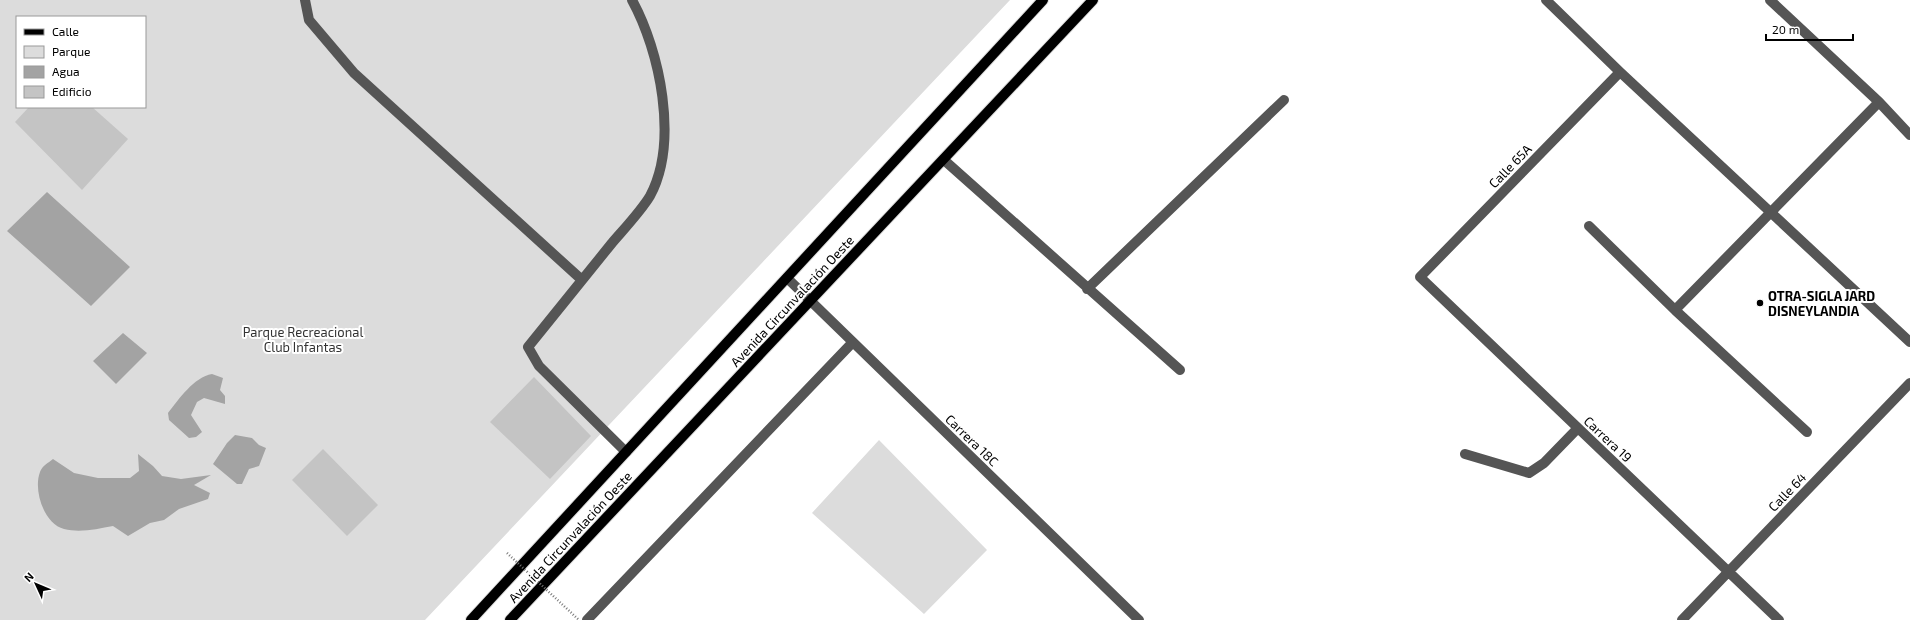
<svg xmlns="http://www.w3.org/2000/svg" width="1910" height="620" font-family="'Exo 2',sans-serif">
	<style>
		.green { fill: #dcdcdc; fill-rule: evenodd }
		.water { fill: #a3a3a3 }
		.building { fill: #c4c4c4 }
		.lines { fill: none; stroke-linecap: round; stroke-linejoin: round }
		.major-casing { stroke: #dbdbdb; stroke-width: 12 }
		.minor { stroke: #555; stroke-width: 10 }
		.major { stroke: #000; stroke-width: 10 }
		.path-bridge { stroke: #777; stroke-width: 2.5; stroke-dasharray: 1 2; stroke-linecap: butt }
		.poi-dot { fill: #000; stroke: #fff; stroke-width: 1.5 }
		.labels { text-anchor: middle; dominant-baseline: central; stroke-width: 4; stroke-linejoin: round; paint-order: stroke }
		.street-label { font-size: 13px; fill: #000; stroke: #fff }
		.poi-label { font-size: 13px; font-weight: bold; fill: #000; stroke: #fff; text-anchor: start }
		.park-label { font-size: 13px; fill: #333; stroke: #fff }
	</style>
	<rect width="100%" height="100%" fill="#fff"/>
	<path class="green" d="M0 0H1010L425 620H0ZM17 17H145V107H17Z
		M879 440 987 550 924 614 812 513Z"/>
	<path class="water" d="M47 192 130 267 91 306 7 231Z
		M123 333 147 353 116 384 93 361Z
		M212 374 223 378 220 390 225 396V404L204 398 197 402 191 415 202 432 196 437 189 438 169 420 168 413C179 399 194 377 212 374Z
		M235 435 252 438 259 445 266 448 259 466 249 469 242 484H237L213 464 227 443Z
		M138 454 153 466 162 476 181 479 211 475 194 485 210 493 208 499 179 509 164 520 150 523 128 536 113 526C97 529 80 533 64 529 44 524 33 490 40 472 42 466 48 463 53 459L74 473 98 478H130L139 471Z"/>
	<path class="building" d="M29 107H92L128 139 82 190 15 122Z
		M534 377 591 436 550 479 490 422Z
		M323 449 378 505 347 536 292 480Z"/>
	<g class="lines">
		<g class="major-casing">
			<path id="major" d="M471 620 1043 0
				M510 620 1093 0"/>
		</g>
		<path class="minor" d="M305 0 309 20 354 73 582 280
			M1546 0 1620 72 1910 342
			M1770 0 1879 102 1910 135
			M1620 72 1420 277 1779 620
			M944 160 1180 370
			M1589 226 1675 310 1807 432
			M787 278 1139 620
			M1087 289 1284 100
			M1675 310 1879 102
			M626 452 539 366 528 347C556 312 584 278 612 243 624 229 641 211 650 196 679 142 660 51 632 0
			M1465 454 1529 473 1544 463 1578 428
			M587 620 853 342
			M1682 620 1910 383"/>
		<use href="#major" class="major"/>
		<path class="path-bridge" d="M507 553 579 620"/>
	</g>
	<circle class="poi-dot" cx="1760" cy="303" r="4"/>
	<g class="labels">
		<g class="street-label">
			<text transform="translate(1510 166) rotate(-46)">Calle 65A</text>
			<text transform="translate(792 301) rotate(-47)">Avenida Circunvalación Oeste</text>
			<text transform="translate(1608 439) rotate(43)">Carrera 19</text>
			<text transform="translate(972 440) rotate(44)">Carrera 18C</text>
			<text transform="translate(1787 492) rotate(-46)">Calle 64</text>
			<text transform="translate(570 537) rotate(-47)">Avenida Circunvalación Oeste</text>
		</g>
		<g class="poi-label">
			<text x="1768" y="296">OTRA-SIGLA JARD<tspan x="1768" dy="15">DISNEYLANDIA</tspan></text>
		</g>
		<g class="park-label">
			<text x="303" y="332">Parque Recreacional<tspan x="303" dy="15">Club Infantas</tspan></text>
		</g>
	</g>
	<rect x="16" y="16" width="130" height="92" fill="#ffffff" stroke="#999999"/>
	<rect x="24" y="29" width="20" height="6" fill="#000000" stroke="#999999"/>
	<text x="52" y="36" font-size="12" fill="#000000">Calle</text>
	<rect x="24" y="46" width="20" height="12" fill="#dcdcdc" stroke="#999999"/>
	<text x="52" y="56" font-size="12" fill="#000000">Parque</text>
	<rect x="24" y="66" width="20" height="12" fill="#a3a3a3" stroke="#999999"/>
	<text x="52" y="76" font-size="12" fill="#000000">Agua</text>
	<rect x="24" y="86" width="20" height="12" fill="#c4c4c4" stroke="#999999"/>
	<text x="52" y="96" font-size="12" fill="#000000">Edificio</text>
	<g transform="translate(36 584) rotate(314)" stroke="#ffffff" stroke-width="3" paint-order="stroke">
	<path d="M0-3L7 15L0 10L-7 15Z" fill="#000000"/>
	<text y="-6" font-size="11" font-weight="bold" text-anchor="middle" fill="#000000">N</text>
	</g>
	<path d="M1766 34v6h87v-6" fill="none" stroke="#000000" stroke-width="2"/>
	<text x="1772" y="34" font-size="12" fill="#000000" stroke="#ffffff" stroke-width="3" paint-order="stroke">20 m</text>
</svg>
